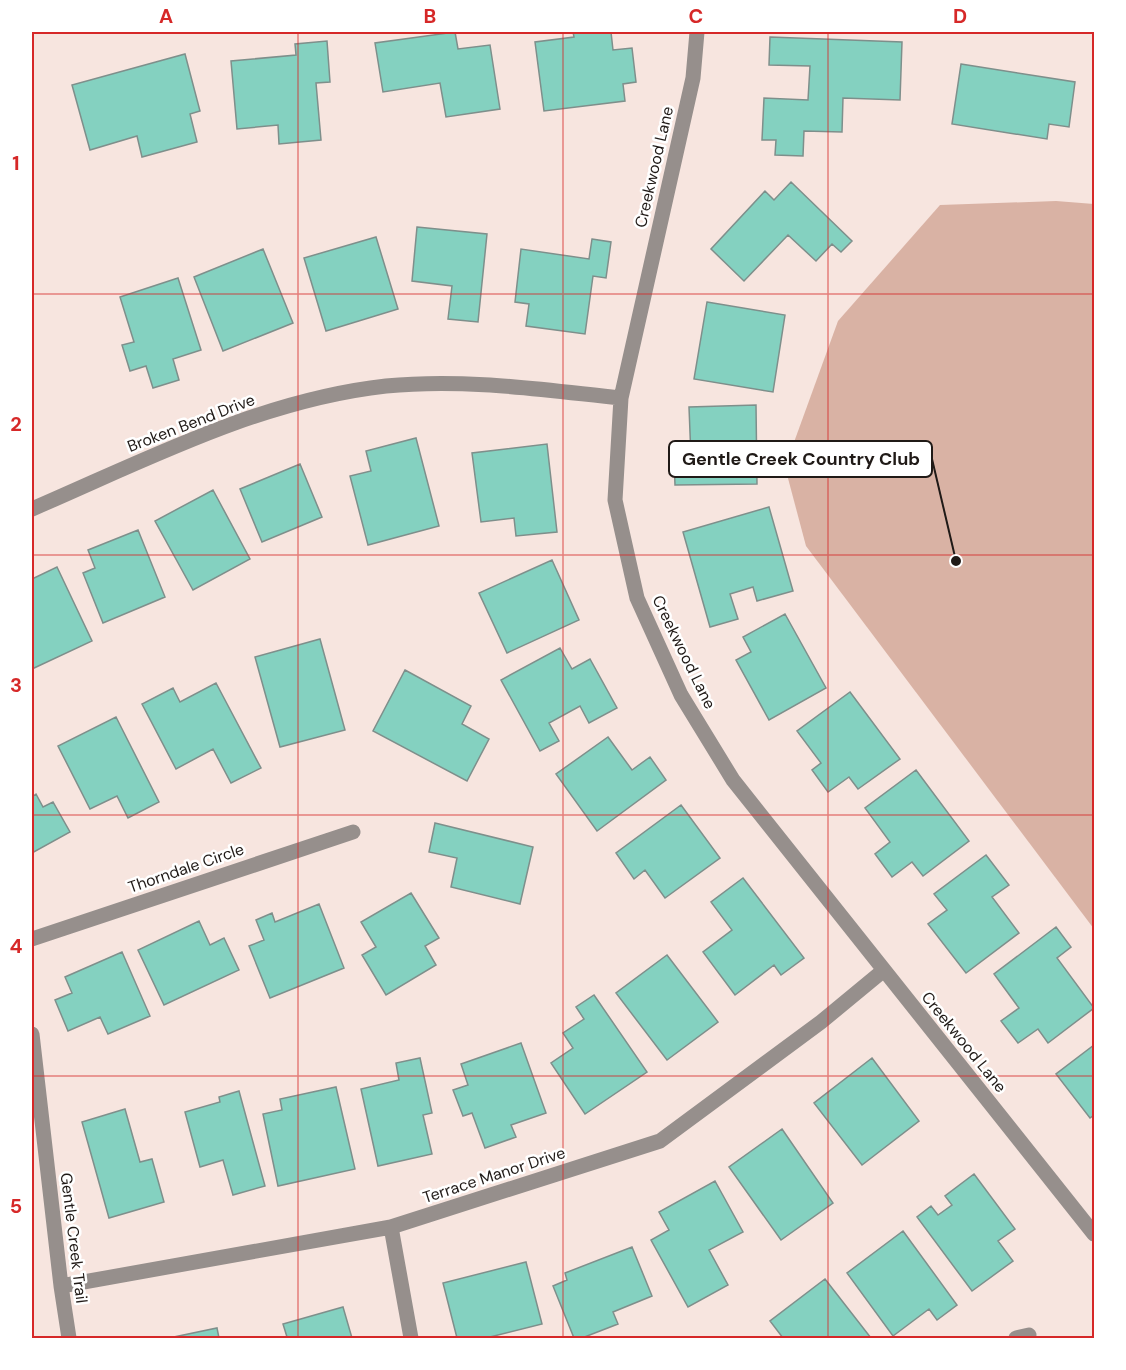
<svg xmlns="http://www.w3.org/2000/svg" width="1126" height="1370" font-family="'DM Sans',sans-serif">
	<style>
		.green { fill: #d9b2a4 }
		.building { fill: #84d1c0; stroke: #7e8f8b; stroke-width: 1.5 }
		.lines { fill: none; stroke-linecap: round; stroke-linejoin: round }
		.minor { stroke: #968f8c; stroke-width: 15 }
		.grid { fill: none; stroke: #d62828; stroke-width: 1.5; stroke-opacity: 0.55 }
		.labels { text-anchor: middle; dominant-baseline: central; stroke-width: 5; stroke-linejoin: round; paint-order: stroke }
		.street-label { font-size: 16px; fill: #201a17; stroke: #fff }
		.leader { fill: none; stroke: #201a17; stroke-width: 2 }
		.callout-dot { fill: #201a17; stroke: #fff; stroke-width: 2 }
		.callout { fill: #fff; stroke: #201a17; stroke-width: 2 }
		.callout-label { font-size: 18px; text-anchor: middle; font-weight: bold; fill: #201a17 }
		.neatline { fill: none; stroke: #d62828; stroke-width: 2 }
		.grid-label { font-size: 20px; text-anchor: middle; font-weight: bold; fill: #d62828 }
	</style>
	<rect width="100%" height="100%" fill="#f7e5df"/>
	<path class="green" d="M1056 201 1094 204V929L806 546 785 467 838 321 940 205Z"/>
	<path class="building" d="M455 32 458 49 490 45 500 109 446 117 440 83 383 92 375 43Z
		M573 32H611L613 50 632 48 636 82 623 84 625 101 544 111 535 42 574 37Z
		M770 37 902 42 900 100 843 98 842 132 804 131 803 156 775 155 776 140H762L764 98 808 100 810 66 769 65Z
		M327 41 330 82 316 83 321 140 279 144 278 125 237 129 231 61 296 55 295 44Z
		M185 54 200 111 190 114 197 142 142 157 137 136 90 150 72 85Z
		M961 64 1075 82 1069 127 1049 124 1047 139 952 124Z
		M791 182 852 241 841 252 832 244 816 261 788 235 744 281 711 249 765 191 774 200Z
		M417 227 487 234 478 322 448 319 452 286 412 281Z
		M376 237 398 309 326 331 304 258Z
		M592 239 611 242 606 278 593 276 585 334 526 326 529 304 515 302 521 249 589 259Z
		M263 249 293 323 223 351 194 277Z
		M178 278 201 350 173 359 179 380 153 388 146 366 130 371 122 345 134 342 120 297Z
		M707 302 785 315 773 392 694 379Z
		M756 405 757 484 675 485 674 458H691L689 407Z
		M416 438 439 526 368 545 350 476 371 471 366 451Z
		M547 444 557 532 516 536 514 518 481 522 472 453Z
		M300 464 322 517 262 542 240 489Z
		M213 490 250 559 193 590 155 521Z
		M769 507 793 591 757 601 753 587 730 594 738 619 710 627 683 532Z
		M138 530 165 597 103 623 83 573 95 568 88 550Z
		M552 560 579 620 507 653 479 593Z
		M57 567 92 641 32 669V579Z
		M785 614 826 688 769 720 736 660 751 652 743 637Z
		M320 639 345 730 280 747 255 657Z
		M560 648 572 669 590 659 617 708 589 723 580 706 549 723 559 741 540 751 501 680Z
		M405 670 471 706 462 724 489 739 467 781 373 731Z
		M216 683 261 768 231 783 213 749 176 769 142 704 173 688 180 702Z
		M850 692 900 759 858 789 849 777 828 792 812 770 821 763 797 731Z
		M116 717 159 802 128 818 117 796 90 809 58 746Z
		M608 737 632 770 650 757 666 780 597 831 556 774Z
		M916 770 969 841 923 876 912 862 892 877 875 854 890 842 865 808Z
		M36 794 43 807 53 802 70 832 32 853V797Z
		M681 805 720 858 665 898 645 870 634 879 616 853Z
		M435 823 533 847 520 904 451 887 457 858 429 852Z
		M986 855 1009 885 992 897 1019 933 966 973 928 924 947 910 934 894Z
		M743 878 804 958 781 975 774 965 735 995 703 952 732 930 711 902Z
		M411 893 439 938 425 946 436 965 386 995 362 955 376 947 361 922Z
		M319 904 344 968 270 998 249 946 264 940 256 920 272 913 275 922Z
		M199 921 210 945 224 938 239 970 164 1005 138 950Z
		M1056 927 1071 947 1057 958 1094 1008 1048 1043 1038 1029 1018 1043 1001 1021 1019 1008 994 974Z
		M122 952 150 1016 108 1034 100 1017 68 1031 55 1000 72 993 65 977Z
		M667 955 718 1022 667 1060 616 993Z
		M594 995 647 1072 585 1114 551 1063 573 1048 563 1033 584 1019 576 1007Z
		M521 1043 546 1113 511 1125 516 1137 485 1148 472 1113 463 1116 453 1090 468 1085 461 1064Z
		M1094 1045V1115L1090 1118 1056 1074Z
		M420 1058 432 1113 423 1115 432 1154 378 1166 361 1089 399 1080 396 1063Z
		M872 1058 919 1121 862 1165 814 1103Z
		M336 1087 355 1169 278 1186 263 1114 282 1110 280 1099Z
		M239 1091 265 1186 233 1195 223 1160 200 1167 185 1112 220 1102 219 1097Z
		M125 1109 140 1162 152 1159 164 1202 109 1218 82 1122Z
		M782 1129 833 1203 781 1240 729 1167Z
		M974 1174 1015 1229 998 1241 1013 1261 972 1291 917 1217 931 1206 938 1215 952 1205 945 1196Z
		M715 1181 743 1232 709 1250 728 1285 688 1307 651 1240 669 1230 659 1212Z
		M903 1231 957 1305 937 1320 929 1309 893 1336 847 1273Z
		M632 1247 652 1296 613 1312 618 1324 582 1338H574L553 1286 567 1280 565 1273Z
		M526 1262 542 1324 486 1338H457L443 1283Z
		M825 1279 871 1338H783L770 1321Z
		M343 1307 352 1338H282L287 1337 283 1324Z
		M217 1328 219 1338H169Z"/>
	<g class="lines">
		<path class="minor" d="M697 32 693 78 621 398 615 500 637 598 681 695 733 780 1094 1234
			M32 509C146 460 260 400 386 386 465 378 543 390 621 398
			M32 939 353 832
			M32 1034 61 1286 69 1338
			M391 1227 411 1338
			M61 1286 391 1227 660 1141 821 1022 884 970
			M1016 1338 1029 1335"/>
	</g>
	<path class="grid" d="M298 32V1338M563 32V1338M828 32V1338M32 294H1094M32 555H1094M32 815H1094M32 1076H1094"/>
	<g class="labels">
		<g class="street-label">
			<text transform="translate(654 167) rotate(-77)">Creekwood Lane</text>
			<text transform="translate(191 423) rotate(-21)">Broken Bend Drive</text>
			<text transform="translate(684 652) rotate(64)">Creekwood Lane</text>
			<text transform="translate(186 868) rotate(-19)">Thorndale Circle</text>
			<text transform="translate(964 1042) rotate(51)">Creekwood Lane</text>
			<text transform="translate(494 1175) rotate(-18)">Terrace Manor Drive</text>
			<text transform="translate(74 1238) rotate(83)">Gentle Creek Trail</text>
		</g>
	</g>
	<path class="leader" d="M956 561L932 459"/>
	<circle class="callout-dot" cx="956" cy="561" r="6"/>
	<rect class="callout" x="669" y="441" width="263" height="36" rx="6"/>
	<g class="callout-label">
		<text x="801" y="465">Gentle Creek Country Club</text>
	</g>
	<rect width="1126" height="1370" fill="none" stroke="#ffffff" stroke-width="66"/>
	<rect x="33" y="33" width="1060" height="1304" class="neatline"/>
	<g class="grid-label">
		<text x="166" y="23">A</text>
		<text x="430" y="23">B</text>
		<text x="696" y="23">C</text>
		<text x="960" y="23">D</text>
		<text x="16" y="170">1</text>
		<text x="16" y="431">2</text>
		<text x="16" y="692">3</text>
		<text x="16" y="953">4</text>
		<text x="16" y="1213">5</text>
	</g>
</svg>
